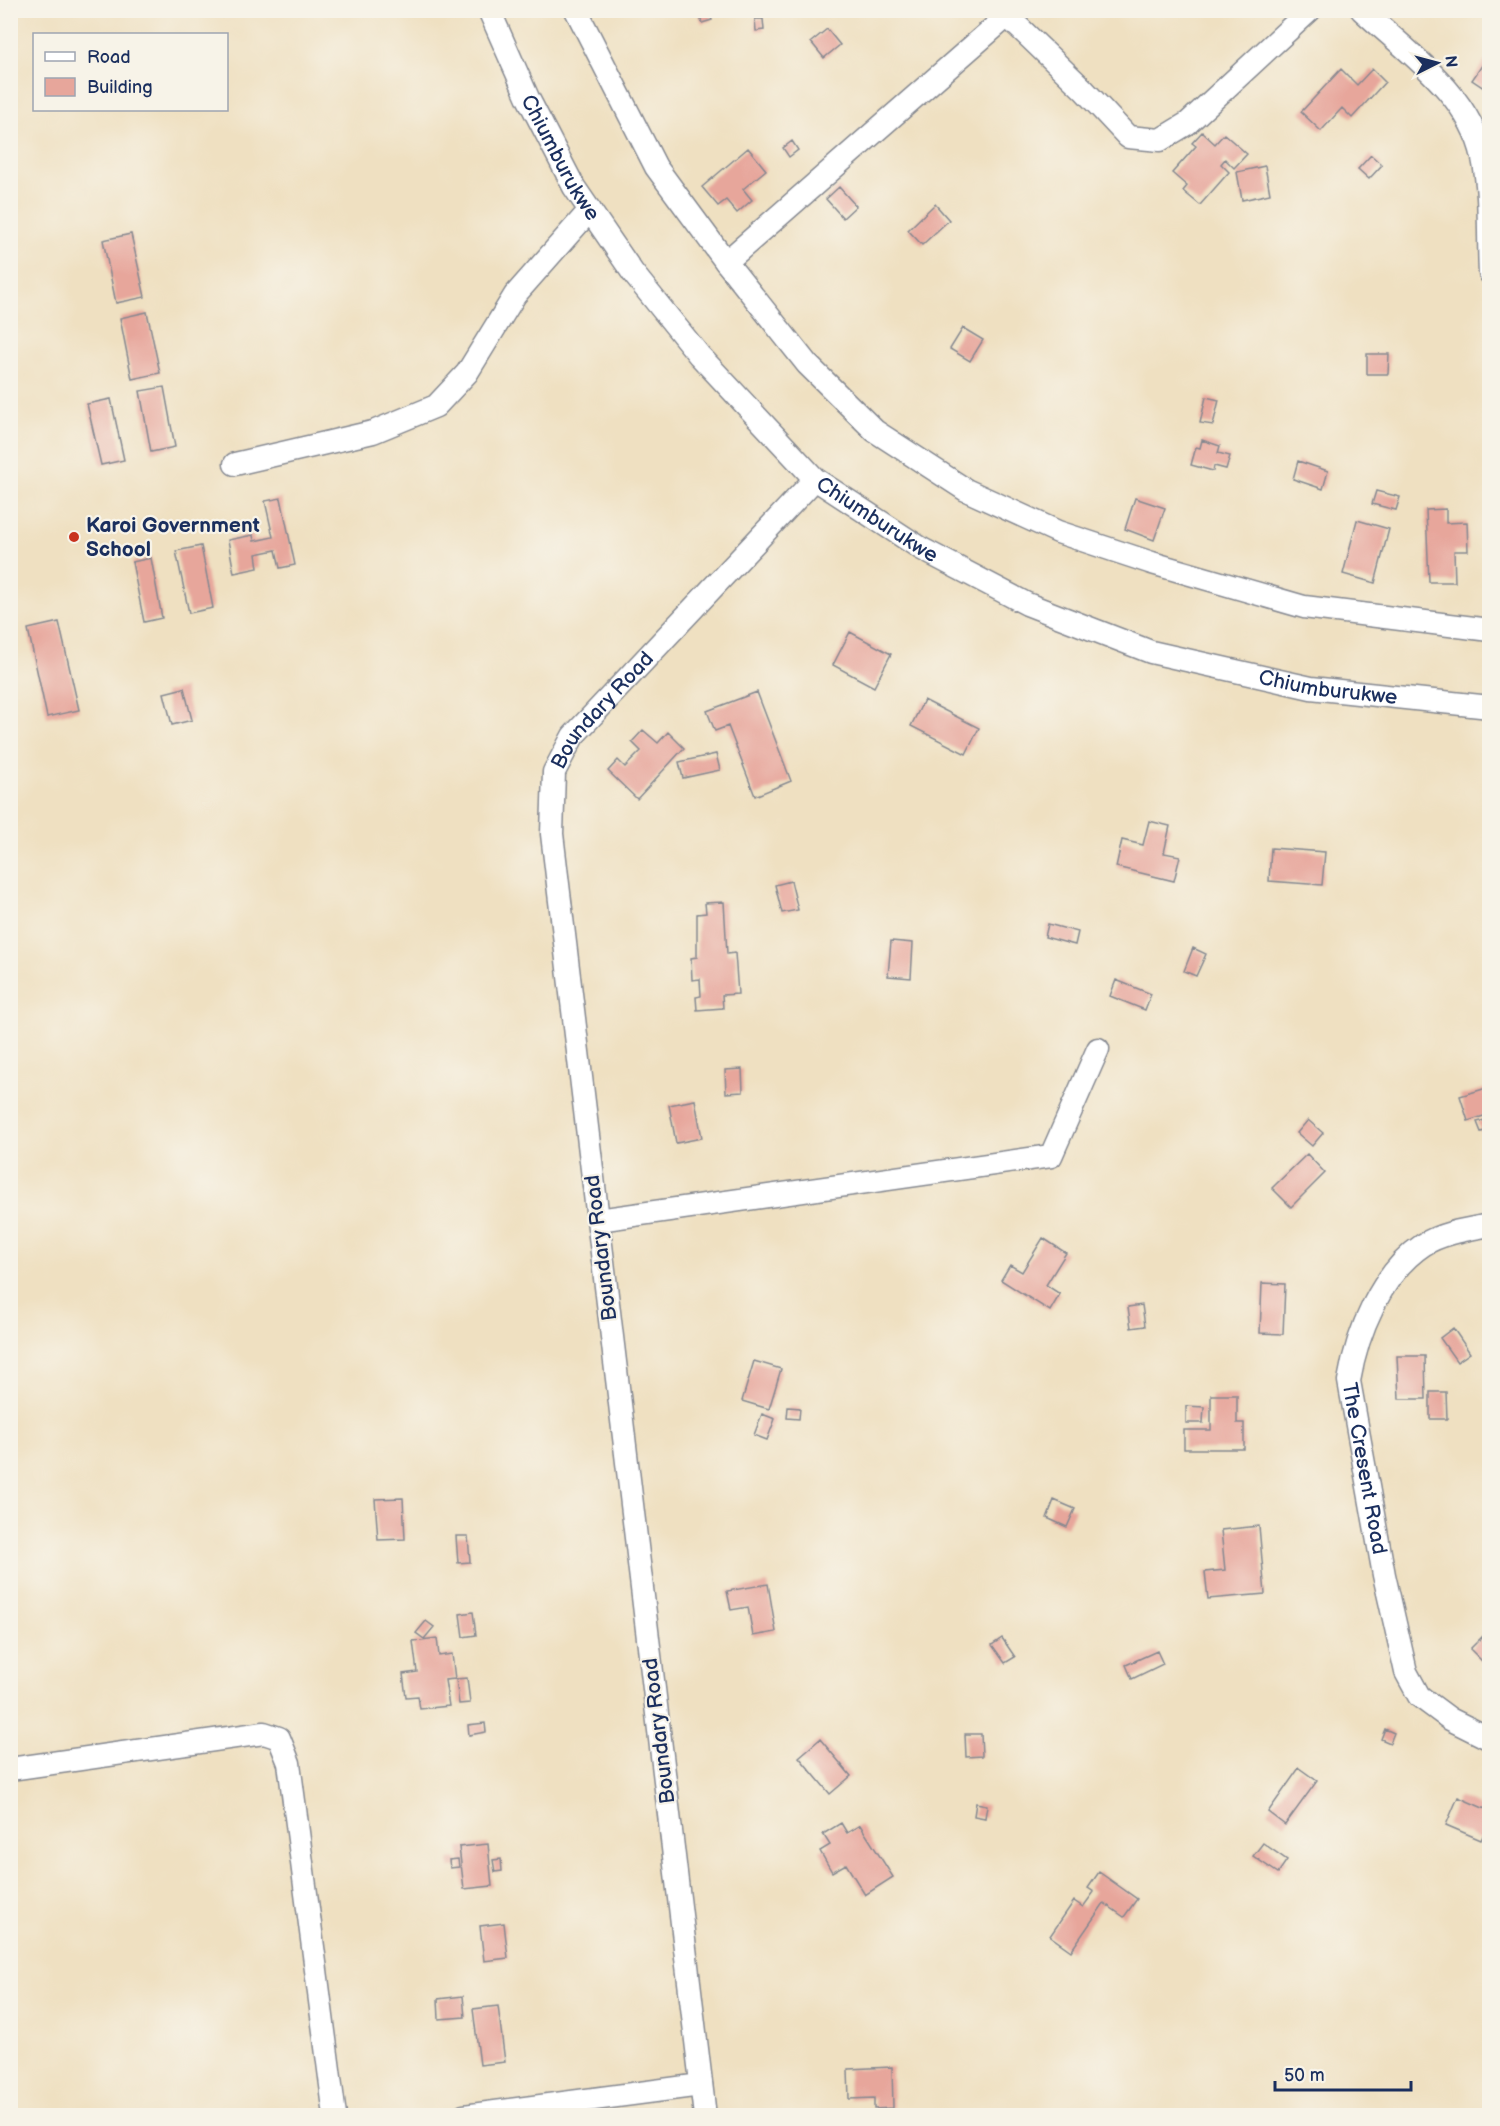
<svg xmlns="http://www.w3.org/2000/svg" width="1500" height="2126" font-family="'Balsamiq Sans',sans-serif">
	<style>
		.building { fill: #e7a69b }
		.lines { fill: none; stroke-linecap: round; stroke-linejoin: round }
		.minor-casing { stroke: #858890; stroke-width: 25 }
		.minor { stroke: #fff; stroke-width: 22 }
		.poi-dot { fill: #c8321e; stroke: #f7f3e8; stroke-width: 2 }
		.labels { text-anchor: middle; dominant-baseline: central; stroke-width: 4.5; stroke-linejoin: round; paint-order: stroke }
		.street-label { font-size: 21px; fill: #1b2f5e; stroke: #f7f3e8 }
		.poi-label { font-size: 21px; font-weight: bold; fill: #1b2f5e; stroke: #f7f3e8; text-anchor: start }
	</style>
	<rect width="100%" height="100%" fill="#f7f3e8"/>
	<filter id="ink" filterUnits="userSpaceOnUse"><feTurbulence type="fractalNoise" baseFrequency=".0167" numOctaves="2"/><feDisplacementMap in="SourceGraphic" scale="12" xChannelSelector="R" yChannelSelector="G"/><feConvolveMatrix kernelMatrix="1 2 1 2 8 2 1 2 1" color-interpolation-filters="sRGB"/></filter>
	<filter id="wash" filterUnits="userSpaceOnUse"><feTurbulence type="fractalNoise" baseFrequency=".008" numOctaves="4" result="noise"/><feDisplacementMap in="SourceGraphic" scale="24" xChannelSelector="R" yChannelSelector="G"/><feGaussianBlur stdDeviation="1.35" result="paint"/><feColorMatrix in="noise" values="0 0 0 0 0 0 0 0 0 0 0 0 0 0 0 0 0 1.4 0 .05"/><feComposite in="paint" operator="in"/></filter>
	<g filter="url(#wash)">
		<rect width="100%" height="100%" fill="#efe0c1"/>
		<g id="blocks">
			<path class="building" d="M709 10 712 20 702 23 698 11Z
				M755 19H763L764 30 756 31Z
				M827 29 840 45 824 58 811 42Z
				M1485 61 1490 64V92L1472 80Z
				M1341 69 1357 85 1372 69 1385 82 1352 118 1342 108 1321 131 1301 112Z
				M1202 132 1215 144 1224 134 1247 154 1234 168 1225 159 1221 164 1229 172 1200 205 1183 191 1187 186 1172 173 1196 146 1192 143Z
				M792 141 798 150 789 157 783 148Z
				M748 148 766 170 743 189 752 200 737 213 726 200 718 206 702 187Z
				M1371 155 1382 165 1369 179 1358 169Z
				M1265 166 1270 194 1242 200 1237 172Z
				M839 187 856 206 843 218 826 199Z
				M935 204 949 220 922 245 908 230Z
				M131 234 145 297 116 303 103 240Z
				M147 312 160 373 132 379 120 318Z
				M963 328 983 340 970 361 950 349Z
				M1367 354H1389L1388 374H1367Z
				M164 387 175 447 151 452 140 391Z
				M1206 397 1219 400 1213 425 1200 423Z
				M111 399 124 460 101 465 87 404Z
				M1202 440 1220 446 1218 453 1230 456 1226 469 1214 466 1213 471 1191 465 1196 447 1200 448Z
				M1298 461 1328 471 1323 489 1293 479Z
				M1376 491 1400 497 1396 510 1372 504Z
				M281 498 295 565 280 568 276 550 256 554 258 568 234 573 228 540 253 535 254 541 273 537 265 501Z
				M1135 498 1165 508 1154 540 1125 529Z
				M1446 509V523L1467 522 1468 551H1454L1455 582H1429L1426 510Z
				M1357 520 1389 529 1375 583 1343 574Z
				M201 546 213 608 189 613 176 551Z
				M151 558 162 618 144 622 132 562Z
				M59 622 79 710 47 717 28 629Z
				M850 632 891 654 874 687 833 665Z
				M184 688 192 720 172 725 164 693Z
				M757 692 791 781 755 796 728 726 715 731 707 711Z
				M924 700 979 728 966 754 911 726Z
				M643 730 658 743 668 732 684 748 637 799 608 771 618 760 625 767 641 751 632 742Z
				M716 754 720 770 683 778 679 762Z
				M1149 821 1170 826 1164 853 1180 856 1174 881 1116 867 1122 840 1143 845Z
				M1271 848 1325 852 1322 885 1269 881Z
				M791 881 798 910 782 913 775 885Z
				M724 902 727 954 735 953 738 994 722 995 723 1008 697 1010 696 997 701 996 700 979 692 980 691 958 697 957V914L706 913 705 903Z
				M1048 924 1078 932 1075 945 1045 937Z
				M891 941 913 943 911 978 888 976Z
				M1193 948 1206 954 1196 976 1184 971Z
				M1116 980 1151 994 1145 1010 1110 996Z
				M742 1069 743 1092 726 1093 725 1070Z
				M1490 1087V1114L1468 1121 1460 1096Z
				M695 1100 702 1138 676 1143 669 1105Z
				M1308 1120 1323 1133 1312 1146 1297 1133Z
				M1485 1120 1488 1130 1481 1132 1477 1122Z
				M1307 1154 1325 1173 1291 1207 1272 1188Z
				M1043 1238 1066 1253 1046 1285 1060 1294 1050 1311 1001 1280 1010 1265 1022 1272Z
				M1262 1283 1285 1284 1283 1334 1260 1333Z
				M1142 1305 1145 1326 1131 1328 1128 1307Z
				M1453 1328 1470 1353 1457 1362 1440 1338Z
				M1397 1356H1425L1426 1399H1399Z
				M754 1361 781 1369 769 1409 742 1401Z
				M1430 1392H1446L1447 1419H1430Z
				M1211 1395H1237V1423H1244V1449H1184V1430H1211Z
				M1186 1406 1204 1407 1203 1423H1186Z
				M788 1407 800 1408 799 1419 787 1418Z
				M762 1414 775 1419 767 1440 754 1435Z
				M403 1498 405 1539 378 1540 375 1499Z
				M1054 1500 1075 1509 1067 1527 1047 1518Z
				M1259 1526 1265 1594 1208 1599 1205 1572 1225 1570 1221 1530Z
				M456 1536H468L470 1562 458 1563Z
				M768 1584 776 1632 753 1636 748 1607 731 1610 727 1591Z
				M473 1612 476 1635 463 1637 460 1614Z
				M426 1621 434 1627 424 1639 416 1633Z
				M1490 1629V1664L1487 1666 1470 1649Z
				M437 1638 439 1656 452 1654 455 1679 445 1680 449 1706 420 1709 418 1696 406 1697 403 1674 417 1672 413 1641Z
				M1002 1638 1015 1657 1005 1663 992 1645Z
				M1157 1651 1163 1664 1132 1679 1126 1665Z
				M467 1678 470 1703 459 1704 456 1679Z
				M485 1723 486 1732 469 1735 468 1725Z
				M1385 1729 1394 1733 1390 1743 1381 1739Z
				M965 1734H981L982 1756 966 1757Z
				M820 1739 851 1776 830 1794 799 1757Z
				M1299 1768 1317 1781 1285 1825 1268 1812Z
				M1458 1797 1490 1811V1821L1481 1840 1446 1825Z
				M976 1803 987 1805 985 1818 974 1816Z
				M841 1823 847 1833 860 1825 893 1877 865 1895 846 1864 832 1872 820 1851 830 1845 823 1834Z
				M1263 1843 1287 1860 1278 1873 1253 1856Z
				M488 1844 492 1886 464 1889 459 1847Z
				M458 1859 459 1867 450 1868 449 1860Z
				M501 1859 502 1871 495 1872 493 1860Z
				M1099 1872 1137 1899 1124 1917 1104 1903 1071 1951 1050 1936 1074 1901 1083 1907 1094 1892 1088 1888Z
				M504 1923 508 1958 484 1961 480 1926Z
				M463 1996 465 2017 439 2019 438 1999Z
				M498 2006 505 2062 480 2065 473 2009Z
				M892 2067 893 2108 874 2109V2098L849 2099 848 2069Z"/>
		</g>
	</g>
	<g filter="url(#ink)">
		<use href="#blocks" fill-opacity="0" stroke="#858890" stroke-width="1.5"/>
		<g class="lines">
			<g class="minor-casing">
				<g id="minor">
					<path id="s1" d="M489 10 528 98 574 187 633 273 699 355 815 479 922 549 1027 604 1151 652 1311 688 1490 707"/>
					<path d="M576 10 656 167 726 262 807 364 875 431 966 490 1058 532 1152 563 1304 607 1490 630"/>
					<path d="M1001 10 1084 90 1128 137 1160 140 1188 123 1310 10"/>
					<path d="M1362 10C1407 52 1470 94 1483 158 1491 196 1488 235 1490 273"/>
					<path d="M726 262 1006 17"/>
					<path d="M235 464 373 432 436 406 467 373 515 295 590 210"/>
					<path d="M598 1220 1051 1156 1098 1049"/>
					<path id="s2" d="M1490 1225C1469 1229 1441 1233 1423 1245 1381 1273 1357 1333 1349 1381L1384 1575 1406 1672 1419 1696 1450 1719 1490 1739"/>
					<path d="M10 1769 264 1733 279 1738 289 1763 335 2116"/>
					<path d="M464 2116 701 2085"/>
					<path id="s3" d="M705 2116 552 834 554 772 573 736 815 479"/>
				</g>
			</g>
			<use href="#minor" class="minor"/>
		</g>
	</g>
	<circle class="poi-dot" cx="74" cy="537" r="6"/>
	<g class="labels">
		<g class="street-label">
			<text stroke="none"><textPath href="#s1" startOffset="164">Chiumburukwe</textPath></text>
			<text stroke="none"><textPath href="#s1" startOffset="650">Chiumburukwe</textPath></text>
			<text stroke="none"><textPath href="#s1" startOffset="1136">Chiumburukwe</textPath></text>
			<text stroke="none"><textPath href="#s3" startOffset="1432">Boundary Road</textPath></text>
			<text transform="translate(601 1248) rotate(-97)">Boundary Road</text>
			<text stroke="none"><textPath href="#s2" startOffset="318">The Cresent Road</textPath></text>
			<text transform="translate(659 1731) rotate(-97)">Boundary Road</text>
		</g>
		<g class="poi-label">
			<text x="86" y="525">Karoi Government<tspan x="86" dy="24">School</tspan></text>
		</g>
	</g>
	<rect width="1500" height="2126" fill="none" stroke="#f7f3e8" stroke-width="36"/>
	<rect x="33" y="33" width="195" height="78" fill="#f7f3e8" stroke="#9fa5b1" stroke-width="1.5"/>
	<rect x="45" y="52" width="30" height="9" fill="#ffffff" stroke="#9fa5b1" stroke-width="1.5"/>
	<text x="87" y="63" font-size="18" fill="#1b2f5e">Road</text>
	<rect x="45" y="78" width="30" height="18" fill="#e7a69b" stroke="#9fa5b1" stroke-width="1.5"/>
	<text x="87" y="93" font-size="18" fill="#1b2f5e">Building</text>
	<g transform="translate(1437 63) rotate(84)" stroke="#f7f3e8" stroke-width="4.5" paint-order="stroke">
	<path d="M0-4.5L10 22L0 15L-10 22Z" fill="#1b2f5e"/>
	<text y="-9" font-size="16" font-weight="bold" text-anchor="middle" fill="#1b2f5e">N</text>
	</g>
	<path d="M1275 2081v9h136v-9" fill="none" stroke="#1b2f5e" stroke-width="3"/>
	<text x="1284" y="2081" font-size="18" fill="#1b2f5e" stroke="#f7f3e8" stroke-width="4.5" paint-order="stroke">50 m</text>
</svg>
